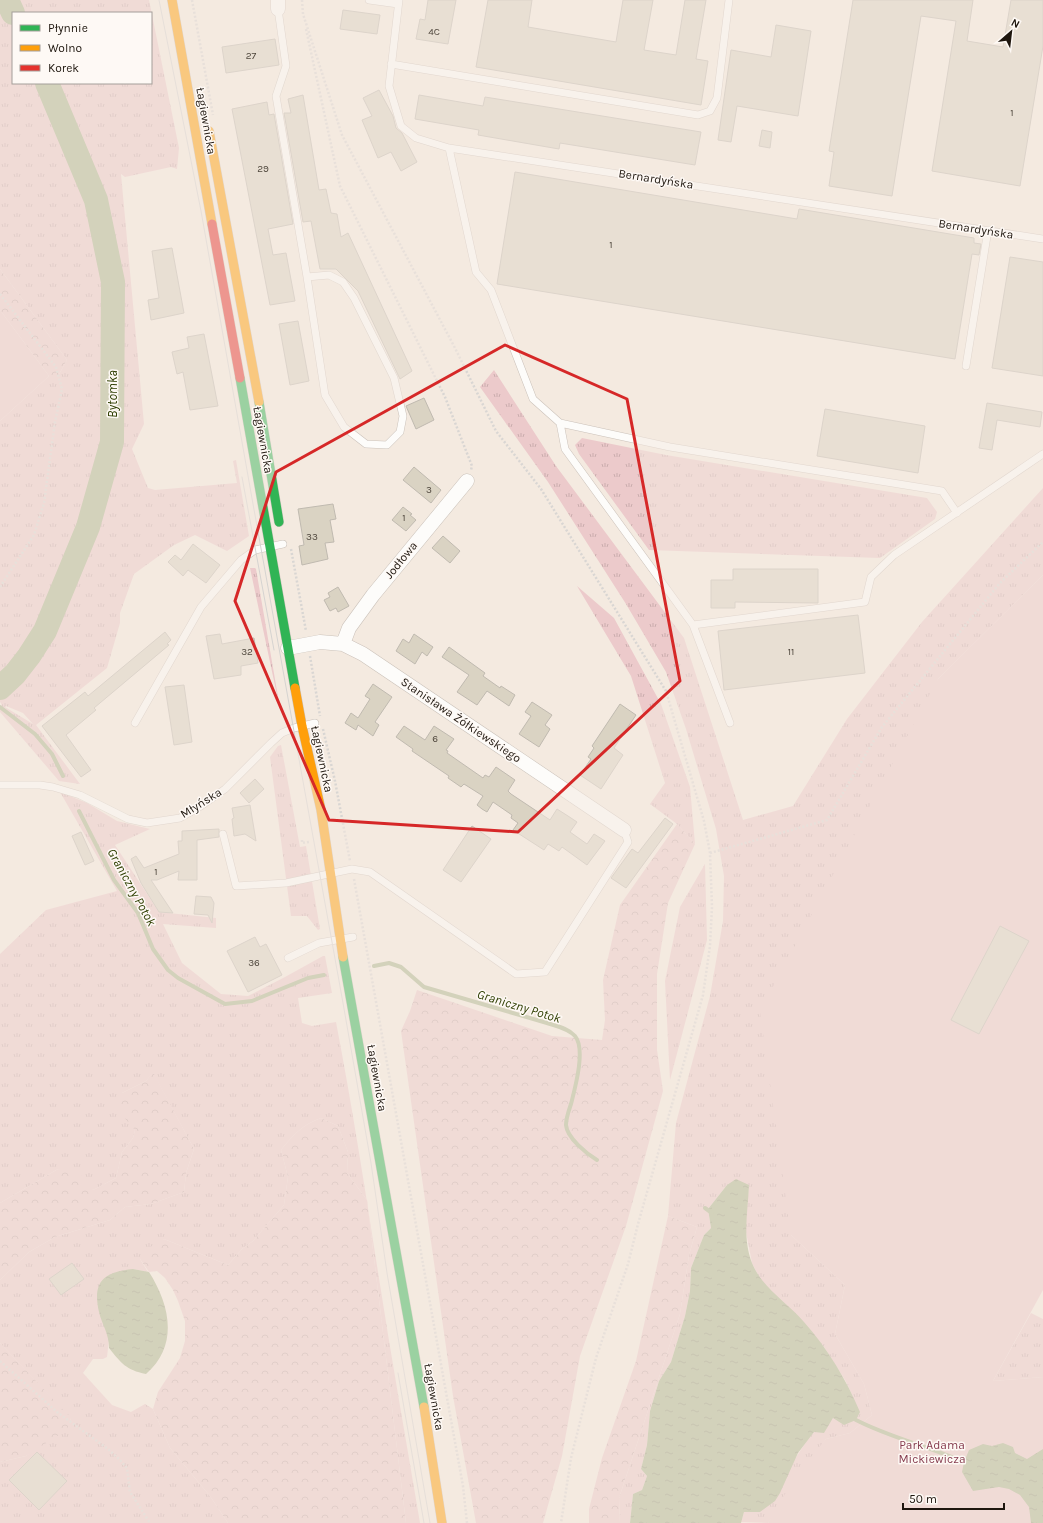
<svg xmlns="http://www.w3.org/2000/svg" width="1043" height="1523" font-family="Karla,sans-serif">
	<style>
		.grass { fill: url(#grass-tufts); fill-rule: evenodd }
		.forest { fill: url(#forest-crowns) }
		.green { fill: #eccacb }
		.water { fill: url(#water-ripples) }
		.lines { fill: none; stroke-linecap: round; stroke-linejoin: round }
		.stream { stroke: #abb58e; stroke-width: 4 }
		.river { stroke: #abb58e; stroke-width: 24 }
		.building { fill: #dad3c3; stroke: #c0bab0 }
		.lane-casing { stroke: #cbc2ba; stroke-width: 8 }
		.street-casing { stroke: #cbc2ba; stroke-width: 15 }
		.fast-casing { stroke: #cbc2ba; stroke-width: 10 }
		.slow-casing { stroke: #cbc2ba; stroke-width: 10 }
		.jam-casing { stroke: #cbc2ba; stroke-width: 10 }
		.path { stroke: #d9d6d3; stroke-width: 2.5; stroke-dasharray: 2 2; stroke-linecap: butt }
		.lane { stroke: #fdfcfa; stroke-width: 7 }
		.street { stroke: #fdfcfa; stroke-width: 14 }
		.fast { stroke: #30b455; stroke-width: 9 }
		.slow { stroke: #ff9f0a; stroke-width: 9 }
		.jam { stroke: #e5322d; stroke-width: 9 }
		.tram { stroke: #d5d3d0; stroke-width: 1 }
		.marked { fill: none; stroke: #d62828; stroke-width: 3; stroke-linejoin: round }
		.labels { text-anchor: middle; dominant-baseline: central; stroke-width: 3; stroke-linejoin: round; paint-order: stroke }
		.number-label { font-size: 10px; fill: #4e463c }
		.street-label { font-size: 12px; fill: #1e160e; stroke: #fef9f5 }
		.park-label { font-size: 12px; fill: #863c4f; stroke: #fef9f5 }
		.water-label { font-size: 13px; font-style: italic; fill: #2f3f02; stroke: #fef9f5 }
	</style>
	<defs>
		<pattern id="grass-tufts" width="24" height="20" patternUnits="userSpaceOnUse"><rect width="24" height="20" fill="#eccacb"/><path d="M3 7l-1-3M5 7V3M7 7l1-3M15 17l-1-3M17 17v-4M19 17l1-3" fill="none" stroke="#caadad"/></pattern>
		<pattern id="forest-crowns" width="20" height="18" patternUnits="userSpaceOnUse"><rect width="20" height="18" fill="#eccacb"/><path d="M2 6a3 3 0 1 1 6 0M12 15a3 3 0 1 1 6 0" fill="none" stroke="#caadad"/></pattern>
		<pattern id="water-ripples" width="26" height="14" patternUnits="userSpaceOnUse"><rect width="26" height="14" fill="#abb58e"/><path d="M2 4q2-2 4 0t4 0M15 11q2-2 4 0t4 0" fill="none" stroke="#939b79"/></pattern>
	</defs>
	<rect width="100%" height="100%" fill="#f4eae0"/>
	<path class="grass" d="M0 0H149L179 148 177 169 171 167 125 177 121 174 144 424 132 449 148 488 155 490 237 483 233 461 236 460 249 536 227 551 195 535 174 545 134 574 120 613V623L107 668 36 725 80 784 59 781 0 712V706L2 705 0 702V421L49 376H58L67 360 0 269ZM13 13H151V83H13ZM6 706 23 713 33 724 5 707Z
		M494 370 556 466 684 638 743 820 793 806 847 719 922 622 1043 488V575L938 679 791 1235 845 1285 835 1334 864 1384 872 1415 850 1433 826 1439 768 1523 741 1522 744 1512H760L808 1439 814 1432H824L833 1418 853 1397 845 1380 824 1347 760 1279 752 1263 745 1227 749 1185H727L708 1209 711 1228 704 1235 691 1268 690 1291 685 1316 671 1362 659 1381 650 1411 647 1445 641 1469 647 1476 642 1490 633 1494 630 1523H620L619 1498 680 1314 689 1255 697 1227 668 1216 676 1123 710 996 723 921 724 876 716 829 686 729 666 672 626 604 548 482 480 387Z
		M582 438 666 455 927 498 937 512 935 519 880 558 649 550 579 454 575 445Z
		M255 568 256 569 281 714 250 568Z
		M577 586 614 618 661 704 690 787 695 844 677 824 650 804 665 783 631 676Z
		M281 745 300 847 306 846 320 929 318 930 307 916H291L270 757 278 746Z
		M60 792 87 803 117 821 150 829 115 845 159 912 216 918V928L163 924 182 963 221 994 248 996 285 977 323 956H325L332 993 298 998 302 1023 312 1026 336 1022C352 1105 365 1189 378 1272 391 1356 406 1440 420 1523H406L367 1200 347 1173 348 1152 338 1126 321 1118C302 1125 293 1135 281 1150L288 1177 284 1205 253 1241 242 1249 228 1265 164 1239 140 1259 148 1272 133 1269 106 1329 109 1339 107 1357 103 1359H93L83 1373 112 1405 131 1412 145 1404 153 1409 170 1448 210 1496 228 1523H0V1462L26 1456 71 1419 0 1343V1280L29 1252 55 1237 110 1220 125 1207 151 1204 184 1192 186 1173 194 1149 153 1073 146 1081 122 1093 135 1130 133 1138 122 1152 116 1178 93 1190 58 1169 0 1203V954L46 910 117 891Z
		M705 864 707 940 670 1080 665 981 680 907Z
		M1031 1313 1043 1319V1377L993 1381Z"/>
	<path class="forest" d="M0 269 67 360 58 376H49L0 310Z
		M677 824 695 844 668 903 657 974V1050L663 1091 626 1226 580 1356 562 1456 543 1523H476L453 1396 401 1031 410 1011 417 990 552 1036 602 1040 605 1020 603 980 620 905Z
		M153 1072 194 1149 186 1173 184 1192 151 1204 125 1207 110 1220 55 1237 29 1252 0 1280V1203L58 1169 86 1177 93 1190 116 1178 122 1152 133 1138 135 1130 113 1105 122 1093 146 1081Z
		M321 1118 338 1126 348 1152 347 1173 367 1200 406 1523H228L210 1496 170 1448 153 1409 158 1392 180 1358 185 1341V1321L178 1301 173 1290 165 1278 157 1271 149 1272 140 1259 142 1252 164 1239 228 1265 242 1249 253 1241 284 1205 288 1177 281 1150C293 1135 302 1125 321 1118Z
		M668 1216 697 1227 689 1255 680 1314 619 1498 620 1523H589V1509L602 1458 636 1361Z
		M0 1343 71 1418 67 1430 26 1456 0 1462Z"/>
	<path class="green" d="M0 310 49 376 0 421Z
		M1043 575V1290L993 1381 1043 1377V1523H768L797 1474 826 1439 850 1433 872 1415 864 1384 835 1334 845 1285 791 1235 760 1011 938 679Z"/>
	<path class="water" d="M736 1179 749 1185C748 1212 742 1237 752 1263 762 1288 787 1302 804 1322 828 1349 846 1379 860 1412L856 1420 844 1425 833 1418 824 1433 814 1432 798 1453 780 1493 775 1501 760 1512H744L741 1523H630L633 1494 642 1490 647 1476 641 1469 647 1445 650 1411 659 1381 671 1362 685 1316 690 1291 691 1268 704 1235 711 1228 708 1209 727 1185Z
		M133 1269 149 1272C170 1305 179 1345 146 1374 126 1370 121 1363 109 1348 109 1333 102 1325 99 1312 92 1281 104 1272 133 1269Z
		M1003 1443 1013 1447 1015 1453 1027 1459 1043 1449V1523H1031L1029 1507 1020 1495 1009 1489 999 1487 973 1491 962 1472 964 1462 969 1450 983 1444 992 1446Z"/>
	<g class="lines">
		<path class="stream" d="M0 707 35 734 52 754 63 776
			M79 811 114 880 138 913 153 949 168 970 178 978 225 1004 252 1001 308 978 324 975
			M374 966 389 963 401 967 424 987 547 1023C556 1026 568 1028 575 1036 586 1049 575 1088 571 1104 569 1110 566 1118 566 1125 567 1138 587 1154 597 1160
			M705 1208 712 1213
			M856 1420C891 1438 928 1446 964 1462"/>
		<path class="river" d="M7 0 13 13
			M0 688 15 674 29 656 45 631 88 527 112 442 113 282 96 200 47 83"/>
	</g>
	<path class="building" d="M428 0H456L448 44 416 39 420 19 425 20Z
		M488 0H532L528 27 616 42 623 0H653L644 50 676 55 685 0H706L696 59 708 61 701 105 476 67Z
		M853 0H973L967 41 1003 47 1011 0H1043V46L1020 186 932 171 956 21 921 16 892 196 829 186 834 152 829 151Z
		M343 10 380 15 377 34 340 29Z
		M776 25 811 31 798 116 737 106 731 142 718 140 731 50 771 57Z
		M275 39 279 65 226 73 222 47Z
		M379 90 393 116 396 128 402 133 417 162 401 171 391 152 378 158 362 120 372 116 363 98Z
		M303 95 319 190 326 189 331 213 337 214 341 237 348 233 412 371 400 379 358 291 336 269H320L311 221 303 222 284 113H291L288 99Z
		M419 95 483 106 485 97 701 132 695 165 560 143 559 149 478 135 479 130 415 119Z
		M267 102 269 115 274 114 293 224 268 229 273 255 286 253 295 301 270 305 232 109Z
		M762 130 772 132 770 148 759 146Z
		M515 172 797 219 799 209 974 238V243L981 244 979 255 972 254 955 359 497 284Z
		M172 248 184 313 151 320 148 300 159 298 152 251Z
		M1010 257 1043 262V376L992 368Z
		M298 321 309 381 290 385 279 324Z
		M204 334 218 406 190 410 183 372 177 374 172 352 189 348 187 337Z
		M424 398 434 420 416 429 406 406Z
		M987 403 1042 412 1040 427 997 420 992 450 979 448Z
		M825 409 925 426 918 473 817 456Z
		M414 467 441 490 431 503 403 480Z
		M333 504 336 519 330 520 334 542 325 543 328 559 302 565 299 546 304 545 298 509Z
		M403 507 412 514 410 515 416 520 406 531 392 520Z
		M443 536 460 551 450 563 432 548Z
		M193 544 220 565 206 583 188 570 183 576 168 562 175 555 181 560Z
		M733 569H818V603L735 602V608H711V580H733Z
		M338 587 349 606 338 612 336 608 330 611 324 600 330 597 328 593Z
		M858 615 865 673 724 690 718 631Z
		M165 632 171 640 167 644 169 645 94 708 96 710 66 735 91 770 81 777 42 726 85 692 88 696Z
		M220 634 222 644 254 638 258 663 241 666V675L214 679 206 636Z
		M414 634 433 647 427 656 422 652 415 664 396 651 403 639 409 643Z
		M449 647 485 673 483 676 500 688 501 686 515 695 509 706 487 691 477 705 457 692 469 675 442 657Z
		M373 684 392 697 375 722 379 725 373 736 358 725 356 730 345 723 351 713 358 718 370 699 365 696Z
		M184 685 192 742 174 745 165 687Z
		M532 702 552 715 545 725 550 729 539 747 519 734 531 716 525 712Z
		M620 704 636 715 614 748 623 755 601 789 580 775 591 759 588 757 594 748 592 746Z
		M404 726 425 740 434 726 454 739 446 750 448 751 447 753 483 778 485 775 489 777 496 767 515 780 508 791 511 794 550 820 557 809 568 816 577 822 570 832 587 844 594 834 605 841 587 865 562 847 559 851 548 844 544 850 513 830 518 823 511 818 512 815 493 802 487 812 482 809 477 805 483 796 464 784 461 787 448 778 449 776 412 751 413 749 396 737Z
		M255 779 264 789 249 803 240 793Z
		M250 805 256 841 245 834 234 836 232 819 234 818 232 808Z
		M665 818 673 824 626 888 611 878 632 849 638 853Z
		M472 826 491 839 461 882 443 870Z
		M219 829V837L197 840V880H178L179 871 157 880H151L173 913 159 912 141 883 131 859 136 856 144 868 179 854 178 841H182V831Z
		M81 832 94 861 85 865 72 836Z
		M196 896 211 897 214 903 212 923 208 915 194 914Z
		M1000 926 1029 941 979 1034 951 1020Z
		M255 937 260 947 266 944 282 975 248 992 227 951Z
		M72 1263 84 1279 61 1295 49 1279Z
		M37 1452 67 1481 39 1510 9 1480Z"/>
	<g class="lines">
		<g class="lane-casing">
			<path id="lane" d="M369 0 398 4
				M399 0 389 86 401 126 416 138 449 148 1043 239
				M278 9 286 66 276 96 307 277 325 395 344 427 366 444 387 445 400 432 403 416 394 378 354 298 343 282 329 275 307 277
				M391 64 698 115 710 111 717 98 729 0
				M449 148 476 272 491 290 533 399 560 423 670 447 942 491 957 513
				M966 366 988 230
				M560 423 565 449 693 625 730 723
				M693 625 865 602 871 577 894 555 1043 454
				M135 723 201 607 241 560 255 550 283 544
				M0 785H40L53 787 80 795 128 819 147 823 180 818 201 806 225 789 271 743 282 733 294 728 315 723
				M223 834 236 886 286 883 352 869 370 872 516 974 545 972 628 842 624 830
				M288 958 319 943 353 937"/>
		</g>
		<g class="street-casing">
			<path id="street" d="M278 9V0
				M343 644 349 628 373 595 467 481
				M288 648 320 642 343 644 363 654 624 830"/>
		</g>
		<g class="fast-casing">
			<path id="fast" d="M240 378 295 688
				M259 402 279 522
				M343 957 424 1407"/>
		</g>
		<g class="slow-casing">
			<path id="slow" d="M172 0 212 224
				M209 131 259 402
				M295 688 302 726 321 810 343 957
				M424 1407 442 1523"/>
		</g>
		<g class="jam-casing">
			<path id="jam" d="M212 224 240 378"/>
		</g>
		<path class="path" d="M192 0 213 115
			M302 0 303 14 342 135 455 348 496 431 541 489 666 691 704 821 710 853 712 907 710 946 703 995 638 1224 628 1264 596 1358 571 1458 561 1523
			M306 29 340 186 445 397 472 466 471 470
			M0 294 56 367 62 389 55 422 44 503 34 535 0 587
			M291 549 306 631
			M310 656 320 716
			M323 729 335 781 350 861
			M302 840V843L309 842
			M710 853 827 820 882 727 1000 583 1043 542
			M354 879 449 1409 463 1486 467 1523
			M0 1361 57 1412 108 1449 119 1459 127 1468 130 1492 150 1523"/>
		<use href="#lane" class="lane"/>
		<use href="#street" class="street"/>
		<use href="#fast" class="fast"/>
		<use href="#slow" class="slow"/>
		<use href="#jam" class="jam"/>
		<path class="tram" d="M159 0 201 211 253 504 343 1003 371 1163 387 1273 430 1523
			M242 477 274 650
			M398 1373 424 1523"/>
	</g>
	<path d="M0 0H1043V1523H0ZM505 345 627 399 680 681 518 832 329 820 235 601 276 472Z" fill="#f4eae0" fill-opacity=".55" fill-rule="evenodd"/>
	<path class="marked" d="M505 345 627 399 680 681 518 832 329 820 235 601 276 472Z"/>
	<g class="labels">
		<g class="number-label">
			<text x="434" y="32">4C</text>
			<text x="251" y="56">27</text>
			<text x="1012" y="113">1</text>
			<text x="263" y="169">29</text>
			<text x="611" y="245">1</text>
			<text x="429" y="490">3</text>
			<text x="404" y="518">1</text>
			<text x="312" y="537">33</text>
			<text x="247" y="652">32</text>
			<text x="791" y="652">11</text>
			<text x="435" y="739">6</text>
			<text x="156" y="872">1</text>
			<text x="254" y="963">36</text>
		</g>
		<g class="street-label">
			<text transform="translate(206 121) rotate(80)">Łagiewnicka</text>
			<text transform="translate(656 179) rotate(9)">Bernardyńska</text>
			<text transform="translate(976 229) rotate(9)">Bernardyńska</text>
			<text transform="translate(263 440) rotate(80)">Łagiewnicka</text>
			<text transform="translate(401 560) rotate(-51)">Jodłowa</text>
			<text transform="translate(461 720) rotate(34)">Stanisława Żółkiewskiego</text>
			<text transform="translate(322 759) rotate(78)">Łagiewnicka</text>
			<text transform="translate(201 803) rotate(-32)">Młyńska</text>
			<text transform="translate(377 1078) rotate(80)">Łagiewnicka</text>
			<text transform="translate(434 1397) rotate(80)">Łagiewnicka</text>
		</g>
		<g class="park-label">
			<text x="932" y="1445">Park Adama<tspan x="932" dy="14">Mickiewicza</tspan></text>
		</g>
		<g class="water-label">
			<text transform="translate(112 394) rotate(-90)">Bytomka</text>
			<text transform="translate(132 887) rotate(61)">Graniczny Potok</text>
			<text transform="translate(519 1006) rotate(17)">Graniczny Potok</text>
		</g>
	</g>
	<rect x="12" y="12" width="140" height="72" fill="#fef9f5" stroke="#a49e99"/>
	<rect x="20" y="25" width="20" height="6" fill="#30b455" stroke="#a49e99"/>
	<text x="48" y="32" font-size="12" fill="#1e160e">Płynnie</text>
	<rect x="20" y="45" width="20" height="6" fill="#ff9f0a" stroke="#a49e99"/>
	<text x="48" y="52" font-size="12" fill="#1e160e">Wolno</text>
	<rect x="20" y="65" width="20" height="6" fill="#e5322d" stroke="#a49e99"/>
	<text x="48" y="72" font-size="12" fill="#1e160e">Korek</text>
	<g transform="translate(1011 32) rotate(28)" stroke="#fef9f5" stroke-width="3" paint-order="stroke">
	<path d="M0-3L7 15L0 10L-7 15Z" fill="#1e160e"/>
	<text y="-6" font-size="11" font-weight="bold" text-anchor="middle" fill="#1e160e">N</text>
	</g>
	<path d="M903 1503v6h101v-6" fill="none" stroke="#1e160e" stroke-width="2"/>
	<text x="909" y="1503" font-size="12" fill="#1e160e" stroke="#fef9f5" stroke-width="3" paint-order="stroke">50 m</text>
</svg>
